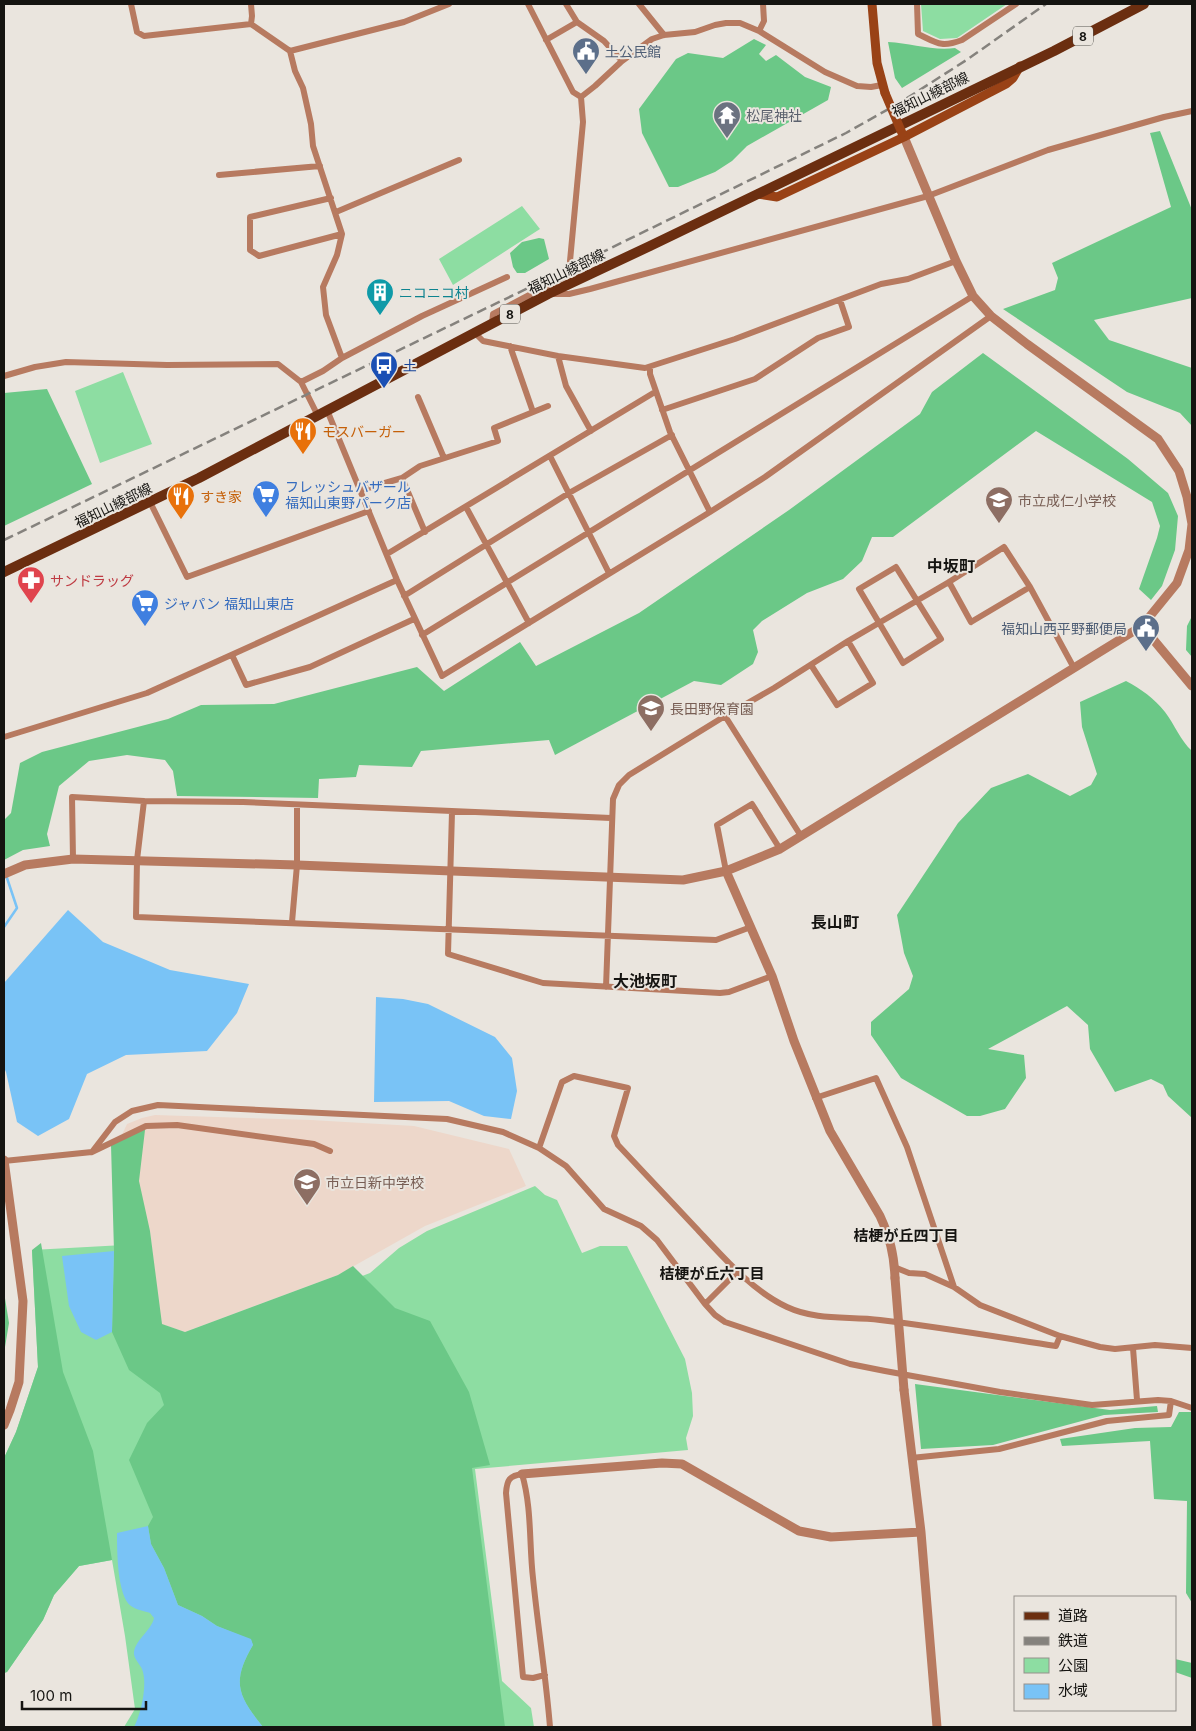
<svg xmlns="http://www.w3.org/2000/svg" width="1196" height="1731" font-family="Inter,'Noto Sans JP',sans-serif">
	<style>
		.education { fill: #edd7ca }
		.green { fill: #8ddda2 }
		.forest { fill: #6bc887 }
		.water { fill: #79c3f6 }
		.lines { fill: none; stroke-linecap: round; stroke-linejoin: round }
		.stream { stroke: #79c3f6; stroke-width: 2.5 }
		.minor { stroke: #b77a60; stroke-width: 6 }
		.tertiary { stroke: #b77a60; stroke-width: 9 }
		.secondary { stroke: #994216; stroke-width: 9 }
		.primary { stroke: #6b2e10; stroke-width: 10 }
		.rail { stroke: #85827d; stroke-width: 2.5; stroke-dasharray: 10 5; stroke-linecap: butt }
		.tertiary-bridge { stroke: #b77a60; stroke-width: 9 }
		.secondary-bridge { stroke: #994216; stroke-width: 9 }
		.labels { text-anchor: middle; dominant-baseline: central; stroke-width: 4; stroke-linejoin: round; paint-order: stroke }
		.shield { fill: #eae5de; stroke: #55534e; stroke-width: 1 }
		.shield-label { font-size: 12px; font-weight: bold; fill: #151411 }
		.service-label { font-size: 14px; fill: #4e5e75; stroke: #eae5de; text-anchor: start }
		.street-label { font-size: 14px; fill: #151411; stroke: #eae5de }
		.worship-label { font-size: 14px; fill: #5b616d; stroke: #eae5de; text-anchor: start }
		.culture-label { font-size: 14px; fill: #0d838f; stroke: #eae5de; text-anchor: start }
		.transit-label { font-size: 14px; fill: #164399; stroke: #eae5de; text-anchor: start }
		.food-label { font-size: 14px; fill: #c56008; stroke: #eae5de; text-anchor: start }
		.shop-label { font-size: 14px; fill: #366cbe; stroke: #eae5de; text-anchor: start }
		.education-label { font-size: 14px; fill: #785e54; stroke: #eae5de; text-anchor: start }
		.health-label { font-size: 14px; fill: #be3a42; stroke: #eae5de; text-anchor: start }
		.neighbourhood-label { font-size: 15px; font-weight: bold; fill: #151411; stroke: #eae5de }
		.quarter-label { font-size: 16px; font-weight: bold; fill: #151411; stroke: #eae5de }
	</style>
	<rect width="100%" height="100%" fill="#eae5de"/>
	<path class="education" d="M155 1115 311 1120 414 1126 509 1149 526 1186 425 1226 338 1275 185 1332 161 1324 150 1231 113 1154 127 1124 142 1118Z"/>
	<path class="green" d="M921 4H1007L957 38 940 39 923 31Z
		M522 206 540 229 453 285 439 259Z
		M123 372 152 444 100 463 75 391Z
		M535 1186 545 1195 557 1200 582 1253 600 1246H627L685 1359 692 1393 693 1416 686 1438 688 1450 475 1469 502 1681 531 1708 534 1727H124L135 1709 125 1636 112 1560 79 1566 54 1595 43 1620 7 1672 4 1673V1458L16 1432 38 1367 32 1250 142 1244 147 1321 183 1345 370 1273 399 1248 427 1231Z"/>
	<path class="forest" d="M754 39 766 45 759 54 766 61 776 55 805 77 831 87 828 100 747 146 732 161 715 172 678 187H669L642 133 639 109 676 59 688 53 723 58Z
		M888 42C911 43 932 51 955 48L961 52 902 88 895 78Z
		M1160 131 1192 210V298L1094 320 1109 340 1192 368V426L1180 413 1127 392 1003 309 1055 290 1058 278 1052 263 1171 207 1150 133Z
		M539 238 544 239 549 259 525 273H517L513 267 510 253 522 242Z
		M983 353 1128 459 1168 493 1178 516 1175 550 1162 586 1151 600 1139 589 1157 538 1160 526 1152 502 1036 431 893 537H872L862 561 843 579 807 593 762 621 753 630 758 652 753 664 721 685 694 681 555 755 549 740 421 751 412 767 359 765 356 777 319 779 318 798 177 796 173 771 165 760 127 755 89 761 59 786 47 834 50 846 23 850 4 860V820L11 813 20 763 42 752 168 719 201 705 274 704 417 667 444 691 520 642 536 666 639 613 789 510 920 414 932 392Z
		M47 389 92 484 4 526V393Z
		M1192 616V657L1186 650 1187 626Z
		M1126 681C1141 689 1154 698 1165 712 1175 725 1180 740 1192 751V1118L1168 1096 1163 1085 1151 1079 1115 1092 1090 1049 1088 1025 1067 1006 988 1049 1024 1055 1026 1078 1005 1109 980 1116H967L901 1078 871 1035V1022L909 989 913 976 904 953 897 915 958 823 991 788 1028 774 1070 796 1091 785 1097 774 1082 727 1080 702Z
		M132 1130H145L139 1181 150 1231 162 1324 185 1332 338 1275 353 1266 395 1308 430 1321 469 1392 490 1465 472 1468 505 1727H263C238 1696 231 1682 253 1645L251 1640 217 1626 202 1616 178 1605 164 1568 151 1544 148 1526 153 1517 129 1460 147 1423 164 1405 160 1393 129 1370 112 1332 114 1251 111 1145Z
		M41 1243 63 1372 93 1451 112 1560 79 1566 54 1595 43 1620 7 1672 4 1673V1458L16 1432 38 1367 32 1250Z
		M4 1292 9 1323 4 1353V1291Z
		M915 1384 1110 1410 1157 1406 1158 1412 1104 1415 993 1445 921 1449Z
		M1179 1412H1192V1603L1186 1593 1187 1501 1154 1499 1150 1441 1062 1446 1060 1439 1135 1428 1171 1427Z
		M1175 1659 1192 1663V1678L1175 1672Z"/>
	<path class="water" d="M68 910 103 942 170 970 249 984 237 1013 207 1051 126 1055 87 1074 69 1119 38 1136 17 1122 6 1072 4 1068V983Z
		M376 997 403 999 428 1004 495 1037 512 1058 517 1091 511 1119 484 1116 449 1101 374 1102Z
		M114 1251 112 1332 96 1340 81 1332 69 1306 62 1256Z
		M148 1526 151 1544 164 1568 178 1605 202 1616 217 1626 251 1639 253 1645C231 1682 238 1696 263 1727H134C141 1714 148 1684 142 1669 140 1664 133 1658 134 1652 136 1639 151 1631 154 1618L150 1613C145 1611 136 1610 131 1606 117 1596 117 1550 117 1533Z"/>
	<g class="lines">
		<path class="stream" d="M4 927 17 908 6 875"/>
		<path class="minor" d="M131 4 137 32 144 36 251 24 290 51 404 22 449 4
			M251 4 252 16 251 24
			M528 4 573 92 581 97
			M566 4 577 22
			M639 4 664 35
			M917 4 918 34C937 43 941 48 962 40L1016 4
			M759 31 764 21 763 4
			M546 40 577 22 604 41 622 61
			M290 51 295 71 303 88 311 124 313 146 342 234 337 255 323 287 326 315 342 358 323 371 301 382
			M581 97 595 86 622 61 652 39 664 35 695 32 715 25 726 23H740L759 31 825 72 857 86 871 87 882 85
			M219 175 320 166
			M331 198 250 217V250L259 256 342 234
			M336 212 459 160
			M553 294H569L590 289 928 196 1048 150 1164 117 1192 111
			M492 324 493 314 569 274 572 267 570 261 583 122 581 97
			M475 333 483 341 558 356 645 368 735 339 881 284 908 279 956 261
			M510 346 533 412
			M558 356 566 386 591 431
			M342 358 422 316 507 277
			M650 367V374L670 432 710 512
			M4 376 35 367 66 362 167 365 278 364 301 382 318 416
			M418 397 444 458
			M327 410 397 580 442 676 710 512 765 477 991 316
			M662 410 755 379 818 338 849 327 840 300
			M550 456 609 573
			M402 478 420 466 498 441 494 428 548 406
			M361 490 402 478 425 532
			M150 502 187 577 369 511
			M466 507 529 623
			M387 554 655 392
			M896 567 941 639 903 663 859 589Z
			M949 582 971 622 1030 587
			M404 596 569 493 672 435
			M422 635 973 296
			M232 655 246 685 310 667 414 619
			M811 665 837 705 873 683 848 641
			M725 716 801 836
			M4 737 147 693 397 580
			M144 801 137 860 136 917 716 940 751 927
			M452 812 448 954 543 983 720 993 729 992 772 976
			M73 859 72 797 144 801 243 802 611 818
			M726 871 717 825 752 804 780 849
			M292 922 297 865V805
			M606 987 613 799 619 785 629 775 725 716 774 688 848 641 949 582 1004 547 1030 587 1074 668
			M815 1098 876 1078 907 1147 954 1287
			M539 1148 562 1082 574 1076 628 1088 614 1136 618 1145C644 1173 670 1200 696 1228 722 1256 752 1291 787 1307 817 1321 848 1316 880 1320 939 1327 998 1337 1056 1346L1060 1336
			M92 1152 115 1122 132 1111 158 1105 447 1119 503 1132 539 1148 566 1166 604 1209 641 1226 657 1240 705 1304 715 1315 725 1322 850 1364 885 1371 1000 1392 1092 1405 1158 1400 1171 1401 1192 1408
			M4 1161 92 1152 146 1126 177 1125 314 1144 330 1151
			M894 1267 909 1273 925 1274 954 1287 980 1305 1060 1336 1100 1347 1115 1349 1155 1345 1192 1348
			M705 1304 738 1271
			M1133 1348 1137 1400
			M911 1458 999 1449 1107 1421 1169 1415 1171 1401
			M545 1675 533 1678 523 1677 506 1493C507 1480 509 1476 522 1474 532 1508 529 1544 533 1578 538 1628 546 1677 550 1727"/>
		<path class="tertiary" d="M1142 626 1192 686
			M726 871 772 976 794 1041 830 1131 880 1216C890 1238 894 1254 895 1278
			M4 874 25 865 73 859 297 865 683 880 726 871 780 849 1142 626 1177 583 1189 550 1192 524 1187 497 1179 471 1158 439 1027 344 991 316 973 296 956 261 904 137
			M4 1160 23 1301 19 1382 10 1410 4 1425
			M904 1390 921 1532 937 1727
			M522 1474 662 1463 682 1464 799 1531 831 1537 921 1532"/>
		<path class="secondary" d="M872 4 877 63 885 93
			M758 194 777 197 904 137 1006 84 1013 78 1020 66"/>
		<path class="primary" d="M4 572 199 478 548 294 650 246 1054 51 1144 4"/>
		<path class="rail" d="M4 540 572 267 846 133 901 102 968 59 1046 4"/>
		<path class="tertiary-bridge" d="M895 1278 904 1390"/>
		<path class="secondary-bridge" d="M885 93 902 133"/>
	</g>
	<defs>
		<g id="civic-pin" transform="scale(1.4375)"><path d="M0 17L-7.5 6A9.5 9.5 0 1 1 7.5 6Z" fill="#5c6f8a" stroke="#eae5de"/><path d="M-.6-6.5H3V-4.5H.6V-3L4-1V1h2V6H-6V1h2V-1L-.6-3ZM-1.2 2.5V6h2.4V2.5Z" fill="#fff"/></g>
		<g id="temple-pin" transform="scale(1.4375)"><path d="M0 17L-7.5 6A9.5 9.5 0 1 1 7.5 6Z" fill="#6b7280" stroke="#eae5de"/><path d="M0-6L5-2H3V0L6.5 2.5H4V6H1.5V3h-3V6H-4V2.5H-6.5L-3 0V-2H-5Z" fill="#fff"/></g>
		<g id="building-pin" transform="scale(1.4375)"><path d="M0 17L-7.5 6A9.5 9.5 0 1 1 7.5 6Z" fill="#0f9aa8" stroke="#eae5de"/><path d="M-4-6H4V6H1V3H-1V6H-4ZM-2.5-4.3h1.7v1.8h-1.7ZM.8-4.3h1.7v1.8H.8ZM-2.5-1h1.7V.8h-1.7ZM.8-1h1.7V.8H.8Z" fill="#fff"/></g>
		<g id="bus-pin" transform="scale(1.4375)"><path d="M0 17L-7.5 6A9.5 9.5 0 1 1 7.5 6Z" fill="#1a4fb4" stroke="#eae5de"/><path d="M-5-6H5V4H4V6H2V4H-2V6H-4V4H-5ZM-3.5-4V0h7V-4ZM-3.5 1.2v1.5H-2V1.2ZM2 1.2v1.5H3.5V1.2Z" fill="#fff"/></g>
		<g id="restaurant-pin" transform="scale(1.4375)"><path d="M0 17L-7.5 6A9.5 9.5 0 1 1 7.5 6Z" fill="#e8710a" stroke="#eae5de"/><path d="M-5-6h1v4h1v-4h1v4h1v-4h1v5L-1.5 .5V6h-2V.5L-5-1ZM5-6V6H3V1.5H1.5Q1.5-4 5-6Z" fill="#fff"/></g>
		<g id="supermarket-pin" transform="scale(1.4375)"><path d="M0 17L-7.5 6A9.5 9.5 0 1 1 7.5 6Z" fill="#3f7fe0" stroke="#eae5de"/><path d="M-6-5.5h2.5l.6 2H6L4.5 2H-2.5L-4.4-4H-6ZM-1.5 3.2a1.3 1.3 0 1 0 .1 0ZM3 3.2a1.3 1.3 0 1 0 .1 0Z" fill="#fff"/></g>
		<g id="school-pin" transform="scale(1.4375)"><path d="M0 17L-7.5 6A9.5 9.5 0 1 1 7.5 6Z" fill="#8d6e63" stroke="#eae5de"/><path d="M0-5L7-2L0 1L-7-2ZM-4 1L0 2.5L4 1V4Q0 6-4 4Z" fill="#fff"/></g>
		<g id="pharmacy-pin" transform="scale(1.4375)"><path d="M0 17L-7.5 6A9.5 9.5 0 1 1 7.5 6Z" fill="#e0444e" stroke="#eae5de"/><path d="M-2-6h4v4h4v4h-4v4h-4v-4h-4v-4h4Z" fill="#fff"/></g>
	</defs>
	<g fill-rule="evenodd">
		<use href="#civic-pin" x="586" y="51"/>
		<use href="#temple-pin" x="727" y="115"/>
		<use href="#building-pin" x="380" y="292"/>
		<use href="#bus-pin" x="384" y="365"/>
		<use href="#restaurant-pin" x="303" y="431"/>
		<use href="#supermarket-pin" x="266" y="494"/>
		<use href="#restaurant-pin" x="181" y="496"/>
		<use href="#school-pin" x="999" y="500"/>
		<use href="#pharmacy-pin" x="31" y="580"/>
		<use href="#supermarket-pin" x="145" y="603"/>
		<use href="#civic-pin" x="1146" y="628"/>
		<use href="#school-pin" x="651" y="708"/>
		<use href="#school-pin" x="307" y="1182"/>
	</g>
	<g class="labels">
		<g class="shield">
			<rect x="1073" y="26.5" width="20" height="19" rx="4"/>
			<rect x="500" y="304.5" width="20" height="19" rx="4"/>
		</g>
		<g class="shield-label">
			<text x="1083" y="36">8</text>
			<text x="510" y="314">8</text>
		</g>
		<g class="service-label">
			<text x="605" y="51">土公民館</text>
			<text x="1127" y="628" text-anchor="end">福知山西平野郵便局</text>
		</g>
		<g class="street-label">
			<text transform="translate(930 94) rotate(-26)">福知山綾部線</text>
			<text transform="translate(566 271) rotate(-26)">福知山綾部線</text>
			<text transform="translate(113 505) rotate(-26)">福知山綾部線</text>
		</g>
		<g class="worship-label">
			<text x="746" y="115">松尾神社</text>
		</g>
		<g class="culture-label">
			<text x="399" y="292">ニコニコ村</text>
		</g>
		<g class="transit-label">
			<text x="403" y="365">土</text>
		</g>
		<g class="food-label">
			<text x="322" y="431">モスバーガー</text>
			<text x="200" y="496">すき家</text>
		</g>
		<g class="shop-label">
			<text x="285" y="486">フレッシュバザール<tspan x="285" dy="16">福知山東野パーク店</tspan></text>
			<text x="164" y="603">ジャパン 福知山東店</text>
		</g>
		<g class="education-label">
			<text x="1018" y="500">市立成仁小学校</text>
			<text x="670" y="708">長田野保育園</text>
			<text x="326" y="1182">市立日新中学校</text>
		</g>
		<g class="health-label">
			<text x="50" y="580">サンドラッグ</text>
		</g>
		<g class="neighbourhood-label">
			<text x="906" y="1235">桔梗が丘四丁目</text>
			<text x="712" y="1273">桔梗が丘六丁目</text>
		</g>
		<g class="quarter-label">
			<text x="951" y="566">中坂町</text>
			<text x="835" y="922">長山町</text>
			<text x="645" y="981">大池坂町</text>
		</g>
	</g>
	<rect width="1196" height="1731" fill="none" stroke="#151411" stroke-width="10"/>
	<rect x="1014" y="1596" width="162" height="115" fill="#eae5de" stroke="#95918c"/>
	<rect x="1024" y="1612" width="25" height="8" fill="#6b2e10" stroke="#95918c"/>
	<text x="1058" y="1621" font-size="15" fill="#151411">道路</text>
	<rect x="1024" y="1637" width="25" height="8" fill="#85827d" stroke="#95918c"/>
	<text x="1058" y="1646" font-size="15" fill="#151411">鉄道</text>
	<rect x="1024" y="1658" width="25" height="15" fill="#8ddda2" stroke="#95918c"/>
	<text x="1058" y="1671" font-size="15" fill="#151411">公園</text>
	<rect x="1024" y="1684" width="25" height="15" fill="#79c3f6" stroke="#95918c"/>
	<text x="1058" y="1696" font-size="15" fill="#151411">水域</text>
	<path d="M22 1701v8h124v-8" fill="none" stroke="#151411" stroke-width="2.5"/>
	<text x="30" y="1701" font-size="15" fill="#151411" stroke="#eae5de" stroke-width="4" paint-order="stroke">100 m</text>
</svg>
